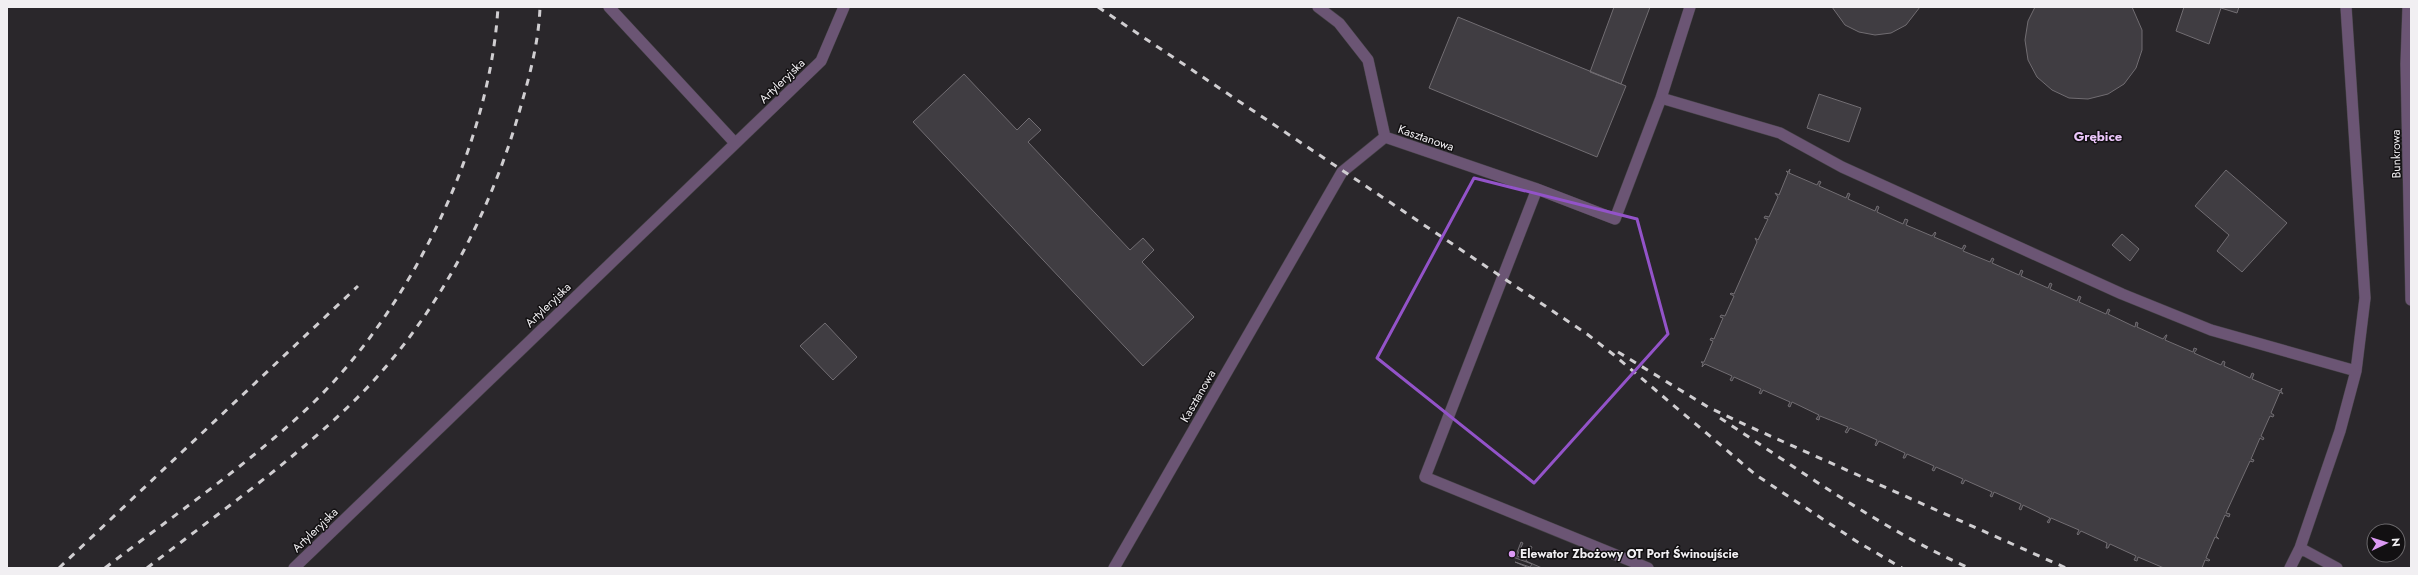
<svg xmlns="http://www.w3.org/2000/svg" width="2418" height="575" font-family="Jost,sans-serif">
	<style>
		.building { fill: #403d42; stroke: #716d72 }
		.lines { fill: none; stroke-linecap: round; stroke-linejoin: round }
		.service-casing { stroke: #464347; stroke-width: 12 }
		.minor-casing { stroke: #464347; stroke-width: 12 }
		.service { stroke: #6b5574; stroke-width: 11 }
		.minor { stroke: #6b5574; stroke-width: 11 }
		.rail { stroke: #d0ced1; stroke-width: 3; stroke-dasharray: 7 7; stroke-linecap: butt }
		.marked { fill: none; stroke: #9353c9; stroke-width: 3; stroke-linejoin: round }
		.poi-dot { fill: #dc99f4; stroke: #121012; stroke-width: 1.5 }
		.labels { text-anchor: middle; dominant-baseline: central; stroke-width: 3; stroke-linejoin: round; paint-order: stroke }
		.street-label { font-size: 12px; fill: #f1eff2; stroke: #121012 }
		.poi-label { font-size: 12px; font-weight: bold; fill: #f1eff2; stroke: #121012; text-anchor: start }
		.neighbourhood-label { font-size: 13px; font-weight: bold; fill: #eac5f9; stroke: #121012 }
	</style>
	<rect width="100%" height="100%" fill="#2a272b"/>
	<path class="building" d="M1614 7H1650L1621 84 1590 72Z
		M1832 7H1920L1906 25 1891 33 1875 35 1859 32 1845 25Z
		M2035 7H2132L2142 30V50L2136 68 2124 84 2108 94 2088 99 2069 98 2052 90 2037 77 2028 60 2025 40 2028 21Z
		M2184 7H2239L2237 13 2221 8 2209 44 2176 31Z
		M1458 17 1626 86 1597 157 1429 88Z
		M964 74 1017 130 1029 118 1041 130 1028 142 1130 250 1143 238 1154 250 1142 262 1194 317 1143 366 913 122Z
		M1819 94 1861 108 1849 142 1807 128Z
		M1790 169 1789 173 1817 185 1819 181 1821 182 1819 186 1846 198 1848 193 1850 194 1848 199 1875 211 1877 206 1879 207 1877 212 1903 224 1905 219 1908 220 1906 225 1932 236 1935 232 1936 233 1934 237 1962 249 1964 245 1966 246 1963 251 1990 262 1992 258 1994 259 1992 263 2019 275 2021 270 2023 271 2021 276 2048 288 2050 283 2052 284 2050 289 2077 301 2079 296 2081 297 2079 302 2106 314 2108 309 2110 310 2108 314 2135 327 2136 322 2138 323 2137 327 2163 339 2166 335H2167L2165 340 2193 352 2194 348 2197 349 2194 353 2221 365 2223 361 2225 362 2224 366 2250 378 2252 373 2254 374 2252 379 2280 391 2282 388 2281 391 2283 394 2280 392 2271 413 2274 415 2273 417 2270 416 2261 436 2264 438 2263 440 2260 438 2251 459 2254 460 2253 462 2250 461 2226 513 2230 514 2229 517 2225 515 2216 536 2219 539 2215 537 2206 558 2210 560 2209 561 2205 560 2202 568H2164L2138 557 2137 561 2134 560 2136 556 2110 544 2108 548H2106L2107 543 2081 531 2078 535 2077 534 2079 530 2051 518 2049 523 2047 522 2050 518 2023 505 2021 510 2019 509 2021 504 1994 492 1992 497 1990 496 1992 492 1965 480 1963 484 1961 483 1963 479 1936 467 1934 471 1932 470 1934 466 1907 454 1905 458H1903L1905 453 1879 441 1876 446 1875 445 1877 440 1850 428 1847 433 1845 432 1848 427 1820 416 1819 420 1816 419 1819 415 1792 402 1790 407 1788 406 1790 402 1763 390 1761 394 1759 393 1761 389 1734 377 1732 381 1730 380 1732 376 1705 364 1702 367 1703 363 1701 362H1704L1713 341 1710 340 1711 338 1714 339 1723 318 1720 317 1721 315 1725 316 1734 296 1730 294 1731 293 1734 294 1757 242 1755 238 1758 240 1768 219 1764 218 1765 216 1769 217 1778 197 1775 193 1779 195 1788 173 1786 171 1788 172Z
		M2226 170 2287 223 2242 272 2217 251 2229 235 2195 206Z
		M2122 234 2139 249 2130 261 2112 245Z
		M825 323 857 357 833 380 800 346Z
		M1521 542 1523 543 1517 556 1524 559 1530 546 1532 547 1526 561 1542 568H1529L1515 562 1530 567 1532 564 1510 556 1511 553 1516 555Z"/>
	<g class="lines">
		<g class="service-casing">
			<path id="service" d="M609 7 735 143
				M1318 7 1339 23 1368 60 1385 137
				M1661 98 1780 133 1842 167 2122 294 2211 330 2356 371
				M1537 189 1425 477 1648 568
				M2300 548 2337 568
				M294 568 821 61 844 7
				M1114 568 1342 172 1385 137 1537 189 1615 219 1661 98 1690 7
				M2290 568 2300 548 2340 431 2356 371 2365 298 2346 7"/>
		</g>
		<g class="minor-casing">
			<path id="minor" d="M2408 7 2406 64 2411 300"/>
		</g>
		<use href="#service" class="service"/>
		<use href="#minor" class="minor"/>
		<path class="rail" d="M1098 7 1587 334 1614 355 1756 475 1856 541 1902 568
			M1618 352 1708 407 1748 426 2066 568
			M1720 418C1801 471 1880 528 1969 568
			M59 568 358 286
			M105 568C175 514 251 463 315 401 412 306 490 144 498 7
			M147 568C216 515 289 464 352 403 435 322 492 212 522 102 531 71 539 38 540 7"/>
	</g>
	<path class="marked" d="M1474 178 1637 219 1668 334 1534 483 1377 358Z"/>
	<circle class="poi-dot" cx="1512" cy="554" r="4"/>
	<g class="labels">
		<g class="street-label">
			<text transform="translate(782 81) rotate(-44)">Artyleryjska</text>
			<text transform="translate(1426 138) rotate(19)">Kasztanowa</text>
			<text transform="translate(2396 154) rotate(-91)">Bunkrowa</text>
			<text transform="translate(548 305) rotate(-44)">Artyleryjska</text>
			<text transform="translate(1198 396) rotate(-60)">Kasztanowa</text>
			<text transform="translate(315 530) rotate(-44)">Artyleryjska</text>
		</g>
		<g class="poi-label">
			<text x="1520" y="554">Elewator Zbożowy OT Port Świnoujście</text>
		</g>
		<g class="neighbourhood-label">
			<text x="2098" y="136">Grębice</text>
		</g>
	</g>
	<rect width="2418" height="575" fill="none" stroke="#f1eff2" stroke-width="16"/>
	<g transform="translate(2386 543) rotate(86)"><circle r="19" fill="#121012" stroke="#6b696c"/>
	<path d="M0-3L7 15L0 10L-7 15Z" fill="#dc99f4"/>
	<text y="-6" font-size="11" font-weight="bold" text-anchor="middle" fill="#f1eff2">N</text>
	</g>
</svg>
